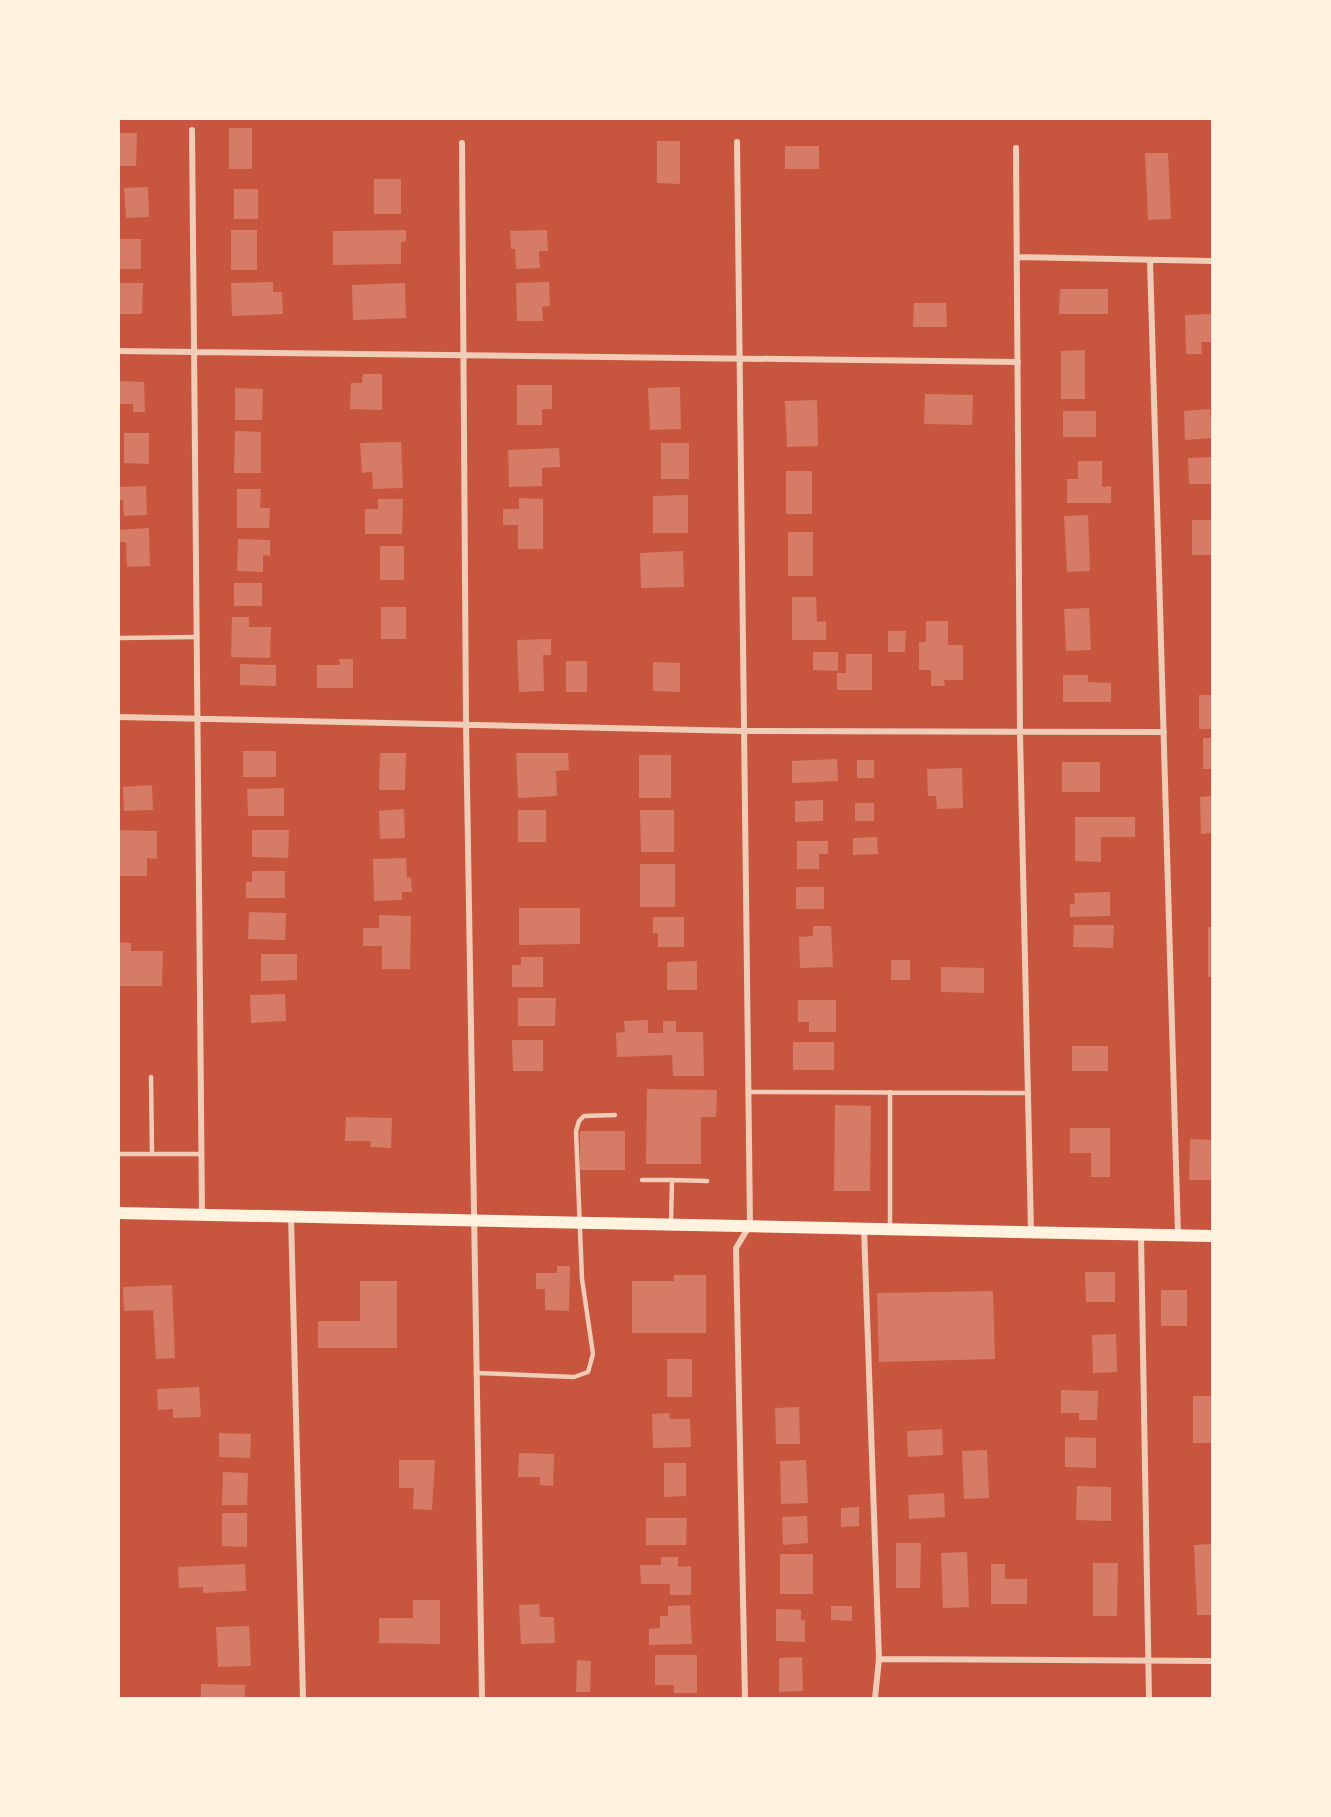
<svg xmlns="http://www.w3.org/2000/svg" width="1331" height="1817" font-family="Arial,sans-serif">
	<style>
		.building { fill: #d67c66 }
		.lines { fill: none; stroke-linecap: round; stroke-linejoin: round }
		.service { stroke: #f1ccb7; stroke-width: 4.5 }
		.minor { stroke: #f1ccb7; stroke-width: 6 }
		.secondary { stroke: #fff3e0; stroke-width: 12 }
	</style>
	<rect width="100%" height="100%" fill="#c8553d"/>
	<path class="building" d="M229 128H252V169H229Z
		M119 133H137L136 166H118Z
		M657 141H680V184L657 183Z
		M785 146H819V169H785Z
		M1145 153H1168L1171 219 1148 220Z
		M374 179H401V214H374Z
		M148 187 149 217 126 218 124 188Z
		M234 189H258V219H234Z
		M231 230H257V270H231Z
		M406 230V241L401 242V264L333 265V231Z
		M547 230 548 251H539L540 268 516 269 515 249H511L510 231Z
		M118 239H141V269H118Z
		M273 282V292H282L283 314 232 316 231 283Z
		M549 282 550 306 542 307 543 321H517L516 283Z
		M118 283H143L142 314H118Z
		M405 283 406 318 353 320 352 285Z
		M1060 289H1108V314H1059Z
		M914 303H946L947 327H913Z
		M1212 314V342H1201L1202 354H1186L1185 315Z
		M1085 350V399H1061V351Z
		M363 374H382V410L350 409 351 383H362Z
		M118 381 144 382 145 412H133V404H118Z
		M517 385H552V409H542V425H517Z
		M680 387 681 429 650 430 648 388Z
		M235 388 263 389 262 420H235Z
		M925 394 973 395 972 425 924 424Z
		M817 400 818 446 787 447 785 401Z
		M1210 409 1212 438 1185 440 1184 411Z
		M1063 411H1096V437H1063Z
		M235 431 261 432V473H234Z
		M124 433H149V464L124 463Z
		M401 442 403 488 373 489 372 472 362 473 360 443Z
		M661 443H689V479H661Z
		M559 448 560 467 542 468V486L509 487 508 450Z
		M1212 457V484H1189L1188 458Z
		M1078 461H1102V487L1111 486V503H1067V479H1078Z
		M786 471H812V514H786Z
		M146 486 147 515 124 516 123 500H118V487Z
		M237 489H261L260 508H270L269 528H237Z
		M688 495V533H653V496Z
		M519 498 543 499V549H518V525H503V509H519Z
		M378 499H403L402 534H365V509H378Z
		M1088 515 1090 571 1067 572 1064 516Z
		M1192 520H1212V555H1192Z
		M149 528 150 566 127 567 126 542H118V530Z
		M788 532H813V576H788Z
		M238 539 270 540V556L263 555V572L237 571Z
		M380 546H404V580H380Z
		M683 551 684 587 641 588 640 553Z
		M234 583H262V606H234Z
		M792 597H816L817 622 826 621V640H792Z
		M381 607H406V639H381Z
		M1089 608 1091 650 1066 651 1064 609Z
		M232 617H249V627H271L270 658 231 657Z
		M926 621H948V645H963V680H944L945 686H931V670H919V642H926Z
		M888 631H906L905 652H888Z
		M551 639V655H543L544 691 519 692 517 640Z
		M813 652H838V671L813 670Z
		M846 654H872V690H837V673H846Z
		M339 659H353V688H317V665H340Z
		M566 661H587V692H566Z
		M653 662 680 663V692L653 691Z
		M240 664 276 665V686L240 685Z
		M1063 675H1088V682L1111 683V702H1063Z
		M1199 695H1212V729H1199Z
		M1203 738H1212V769H1203Z
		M243 751H276V777H243Z
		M380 753H406L405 790H379Z
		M516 753H568L569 770 556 771 557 796 518 798Z
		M639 755H671V798H639Z
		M837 759 838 781 792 783V761Z
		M857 760H874V778H857Z
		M1062 762H1100V792H1062Z
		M962 768 963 808 937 809 936 796H928L927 769Z
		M152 785 153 810 124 811 123 787Z
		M284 788V816H248L247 789Z
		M1212 796V833L1201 834 1200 797Z
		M823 800V821L795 822V801Z
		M855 803H874V821H855Z
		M404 809 405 838 380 839 379 811Z
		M518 810H546V842H518Z
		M640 810H674V852H641Z
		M1075 817H1135V837H1101V862L1075 861Z
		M118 830 157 831V859L147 858V876H118Z
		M252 830H289L288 858 252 857Z
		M877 837 878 854 853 855V838Z
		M797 841H828V854H819V869H797Z
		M406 858 407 878 411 877 412 892H402V900L374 901 373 859Z
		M640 864H675V907H640Z
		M252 871H285V898H246V882H252Z
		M796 887H824V909H796Z
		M1110 892V916L1070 917V904H1075L1074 893Z
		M519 908H580V944L519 945Z
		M249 912 286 913 285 940 248 939Z
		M379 915 411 916 410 969H382V946H363V928H379Z
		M653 917H684V947H658V933H653Z
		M1074 925H1114L1113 948 1073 947Z
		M813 926H831L833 967 800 968 799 937 813 936Z
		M1208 927H1212V977H1208Z
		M118 942 131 943V951H163L162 986H118Z
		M261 954H297V980L261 981Z
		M521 957H543V987H512V965H521Z
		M891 960H910V980H891Z
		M697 961V990H667V962Z
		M941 967 984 968V993L941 992Z
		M285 994 286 1021 251 1023 250 995Z
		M518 998H556L555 1026H518Z
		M798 1000H836V1032H809V1022H798Z
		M648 1020V1033H663V1021H676V1032H703L704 1076H673L672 1055 617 1057 616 1033 625 1032 624 1021Z
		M512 1040H543V1071H513Z
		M793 1042H834V1070H793Z
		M1072 1046H1108V1071H1072Z
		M647 1089 717 1090 716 1117H701V1164H646Z
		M835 1105 871 1106 870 1191H834Z
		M346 1117 392 1118 391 1148 370 1147 371 1141H345Z
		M1070 1128H1110V1177H1091V1153H1070Z
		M580 1131H625V1170H580Z
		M1190 1139 1212 1140V1180H1189Z
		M557 1266H570L569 1311 545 1310V1289H536V1273H557Z
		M1085 1272H1115V1302H1086Z
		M674 1275H706V1333H632V1281H674Z
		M360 1281H397V1348H318V1321H360Z
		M172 1285 175 1358 156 1359 153 1310 124 1311 123 1287Z
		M1161 1290H1187V1326H1161Z
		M993 1291 995 1359 879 1362 877 1293Z
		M1116 1334 1117 1372 1093 1373 1092 1335Z
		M667 1359H692V1397H667Z
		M199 1387 201 1417 173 1418V1409L158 1410 157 1389Z
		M1061 1390 1098 1391 1097 1420H1079V1413H1061Z
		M1193 1396H1212V1443H1193Z
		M799 1407 800 1444H776L775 1408Z
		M669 1413 670 1419H690L691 1447 653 1448 652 1414Z
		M942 1429 943 1455 908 1457 907 1431Z
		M219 1433 251 1434 250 1458 219 1457Z
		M1065 1437 1096 1438V1468L1065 1467Z
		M987 1450 989 1498 964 1499 962 1451Z
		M519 1453 554 1454 553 1486 540 1485V1477H518Z
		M399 1460H435L432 1510 413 1509 414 1488H399Z
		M806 1460 808 1503 781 1504 780 1461Z
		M664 1463H686V1496L664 1497Z
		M223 1472 248 1473 247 1505H222Z
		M1077 1486 1111 1487V1521L1076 1520Z
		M944 1493 945 1517 909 1519 908 1495Z
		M859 1507V1526L841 1527V1508Z
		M222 1513H247V1547L222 1546Z
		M807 1516 808 1543 783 1545 782 1517Z
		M646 1518H687L686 1545H646Z
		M896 1543H921L920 1588H896Z
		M1212 1544V1615H1197L1194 1545Z
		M967 1552 969 1607 943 1608 941 1553Z
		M780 1554H813V1594H780Z
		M661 1557H678V1567L691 1566V1595H670V1584H641L640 1565H661Z
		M1093 1563H1118L1117 1616H1093Z
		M245 1564 246 1591 203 1593V1587L179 1588 178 1567Z
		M991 1564H1005V1579H1027V1604H991Z
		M413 1600H440V1644L379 1643V1618H413Z
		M539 1604 540 1617H554L555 1643 521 1644 519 1605Z
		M690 1605 692 1644 649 1645V1629L660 1628V1616H668V1606Z
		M831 1606H852V1621L831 1620Z
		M776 1609 801 1610V1620H805V1642L776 1641Z
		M249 1626 251 1666 218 1667 216 1627Z
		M655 1655H697V1693H674V1685H655Z
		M802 1657 803 1691 779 1692V1658Z
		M577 1660 591 1661 590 1692H576Z
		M201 1684 245 1685V1698H201Z"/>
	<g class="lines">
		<path class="service" d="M118 638 196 637
			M151 1077 152 1154
			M748 1092 1028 1093
			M118 1154H202
			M642 1180H672
			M671 1223 672 1180 707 1181
			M890 1227V1092
			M478 1373 574 1377 588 1372 593 1354 582 1279 576 1131 579 1121 584 1116 615 1115"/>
		<path class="minor" d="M192 130 202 1214
			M737 142 750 1225 736 1248 745 1698
			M462 143 466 724 482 1698
			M1016 148 1020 733 1031 1232
			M1018 257 1212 261
			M1150 260 1178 1235
			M118 351 1018 362
			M118 717 743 731 1164 732
			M291 1216 303 1698
			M864 1228 879 1659 875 1698
			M1141 1235 1149 1698
			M879 1659 1212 1661"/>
		<path class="secondary" d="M118 1213 1212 1236"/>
	</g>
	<rect width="1331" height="1817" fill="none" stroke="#fff3e0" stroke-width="240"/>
</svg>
